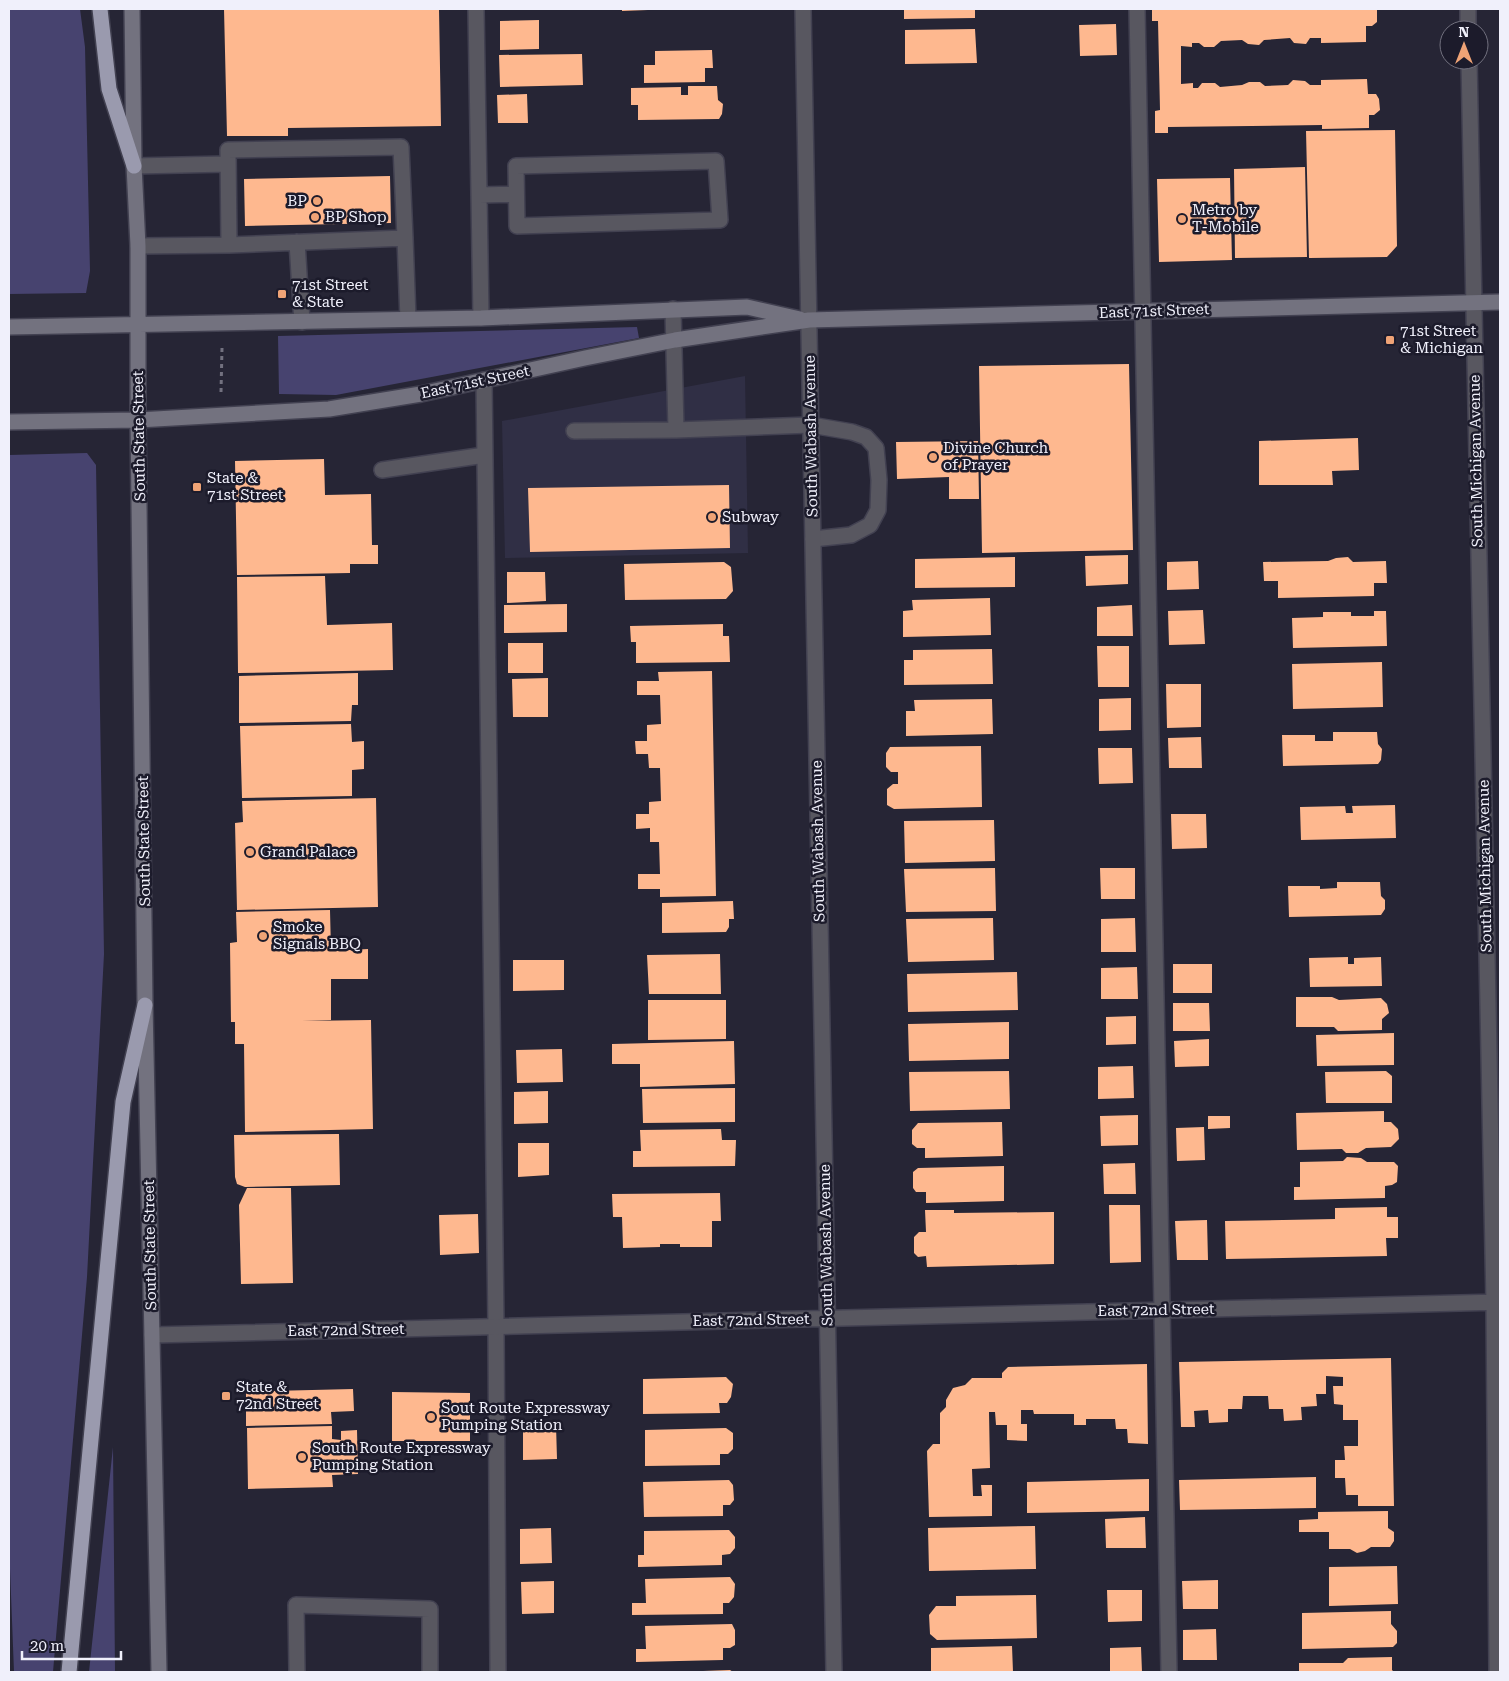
<svg xmlns="http://www.w3.org/2000/svg" width="1509" height="1681" font-family="'Roboto Serif',serif">
	<style>
		.built { fill: #302f45 }
		.green { fill: #47436f }
		.building { fill: #feb88f }
		.lines { fill: none; stroke-linecap: round; stroke-linejoin: round }
		.service-casing { stroke: #424151; stroke-width: 18 }
		.minor-casing { stroke: #424151; stroke-width: 18 }
		.secondary-casing { stroke: #424151; stroke-width: 18 }
		.motorway-casing { stroke: #424151; stroke-width: 18 }
		.path { stroke: #72717f; stroke-width: 3; stroke-dasharray: 4 4; stroke-linecap: butt }
		.service { stroke: #585760; stroke-width: 15 }
		.minor { stroke: #585760; stroke-width: 15 }
		.secondary { stroke: #73727f; stroke-width: 15 }
		.motorway { stroke: #9a9aae; stroke-width: 15 }
		.poi-dot { fill: #efa376; stroke: #1c1b2b; stroke-width: 2 }
		.labels { text-anchor: middle; dominant-baseline: central; stroke-width: 5; stroke-linejoin: round; paint-order: stroke }
		.poi-label { font-size: 15px; fill: #f0f0fb; stroke: #1c1b2b; text-anchor: start }
		.street-label { font-size: 15px; fill: #f0f0fb; stroke: #1c1b2b }
	</style>
	<rect width="100%" height="100%" fill="#262535"/>
	<path class="built" d="M745 376 748 553 505 558 502 421Z"/>
	<path class="green" d="M9 9H80L85 47 90 271 86 293 9 294Z
		M637 327 639 338 336 395 279 394 278 336Z
		M87 453 96 465 104 954 87 1277 53 1672H14L9 1543V455Z
		M113 1447 115 1672H89Z"/>
	<path class="building" d="M224 9H439L441 126 288 128V136H227Z
		M622 9H648V10L622 11Z
		M904 9H975V18L904 19Z
		M1152 9H1375L1377 10V22L1372 26H1366V42L1321 43V38H1310L1306 44 1294 43 1290 38 1264 40 1259 45 1248 44 1242 40 1221 41 1214 47H1204L1199 43H1192V47L1181 46V84L1193 83V88H1198L1202 83H1215L1220 87 1242 85 1249 82H1260L1265 86 1288 85 1293 80 1305 81 1310 85H1321V80L1367 79 1368 94H1376L1379 99 1380 110 1374 115H1369V128L1322 129V125L1168 127V133H1155V111L1160 110 1158 21H1152Z
		M539 20V49L500 50V21Z
		M1116 24 1117 55 1080 56 1079 25Z
		M975 29 977 63 905 64V30Z
		M712 50 713 68H705V82L644 83V65H655V51Z
		M582 54 583 85 500 87 499 55Z
		M688 86H717L718 100 723 104 722 114 719 119 638 120V105H631V88L681 87V95H688Z
		M527 94 528 123H498L497 95Z
		M1395 130 1397 246 1387 257 1309 258 1306 131Z
		M1305 167 1307 257 1235 258 1234 169Z
		M390 176 391 223 245 226 244 179Z
		M1230 178 1232 260 1159 262 1157 179Z
		M1129 364 1133 550 982 553 979 366Z
		M1358 438 1359 470 1332 471 1333 485H1259V441Z
		M978 441 979 499H949V477L897 479 896 442Z
		M324 459 325 495 371 494 372 545H378V564H350V573L237 575 235 461Z
		M729 485 730 548 530 552 528 488Z
		M1128 555V584L1086 586 1085 556Z
		M1015 557V587L915 588V559Z
		M1348 557 1353 562 1386 561 1387 583H1374V596L1278 598V581H1264L1263 562 1328 561 1336 558Z
		M1198 561 1199 589 1167 590V562Z
		M724 562 731 567 733 591 726 599 625 600 624 564Z
		M507 572H545L546 601 507 603Z
		M325 576 327 625 392 623 393 670 238 673 237 577Z
		M990 598 991 635 903 637V611L913 610 912 600Z
		M567 604V632L504 633V605Z
		M1132 605 1133 636H1097V607Z
		M1203 610 1205 644 1169 645 1168 611Z
		M1374 611H1386L1387 646 1293 648 1292 618 1323 617V612H1351V616H1374Z
		M723 624V636H729L730 662 636 663V642H631L630 626Z
		M508 643H543V673H508Z
		M1097 646H1129V687H1098Z
		M992 649 993 684 904 685V660H913V650Z
		M1382 662 1383 707 1293 709 1292 664Z
		M712 671 716 896 660 897V889H638V874H660L659 842H650V828L636 829V814H649V802L661 801 660 768H649L648 754H636L635 741H647V725L661 724 660 695H637V681H659L658 672Z
		M358 673V705H352L351 721 239 723V676Z
		M548 678V717H513L512 679Z
		M1166 684H1201V727L1167 728Z
		M1131 698V730L1099 731V699Z
		M992 699 993 734 906 736V711H915L914 700Z
		M351 724 352 742 364 741V769L352 770V796L242 798 240 726Z
		M1333 732H1377L1378 744 1382 749 1381 760 1378 764 1283 766 1282 735H1315V741H1333Z
		M1201 737 1202 768H1169L1168 738Z
		M981 746 982 807 894 809 887 805V789L893 784H898V772H891L886 767V753L890 747Z
		M1098 748H1132L1133 783 1099 784Z
		M376 798 378 907 237 910 235 823 243 822 242 801Z
		M1395 805 1396 838 1301 840 1300 807 1345 806 1346 813H1353L1352 806Z
		M1171 814H1206L1207 848 1172 849Z
		M994 820 995 861 905 863 904 821Z
		M995 868 996 911 906 912 904 869Z
		M1100 868H1135V899H1101Z
		M1337 882H1380L1381 896 1385 900V909L1381 915 1289 917 1288 886H1320V889L1337 888Z
		M733 901 734 919H729V927L726 932 662 933V903Z
		M330 910 331 951 368 949V979H331V1020L302 1021 371 1020 373 1129 245 1132 244 1044H235V1022H231L230 943 237 942 236 912Z
		M993 918 994 960 908 962 906 919Z
		M1135 918 1136 952H1101V919Z
		M720 954 721 994H649L647 955Z
		M1348 957V964H1354V958L1381 957 1382 986 1310 987 1309 958Z
		M513 960H564V990L513 991Z
		M1173 964H1212V993H1173Z
		M1137 967 1138 999H1101V968Z
		M1017 972 1018 1010 908 1012 907 974Z
		M1296 997H1332L1339 1000 1381 998 1387 1004 1389 1013 1382 1019V1030L1338 1031 1334 1027H1296Z
		M648 1000H726V1039L648 1040Z
		M1173 1003H1209L1210 1031H1173Z
		M1136 1016V1044L1106 1045V1017Z
		M1009 1022V1059L909 1061 908 1024Z
		M1394 1033V1065L1317 1066 1316 1035Z
		M1209 1039V1066L1175 1067 1174 1041Z
		M734 1041 735 1084 640 1087V1064H612V1044Z
		M562 1049 563 1082 517 1083 516 1050Z
		M1133 1066 1134 1098 1098 1099V1067Z
		M1009 1071 1010 1109 910 1111 909 1072Z
		M1386 1071 1392 1076V1103H1326L1325 1072Z
		M735 1088V1122L643 1123 642 1089Z
		M548 1091V1123L514 1124V1092Z
		M1384 1111V1122H1391L1398 1129 1399 1139 1391 1147 1366 1148 1358 1153H1346L1342 1149 1297 1150 1296 1113Z
		M1138 1115V1145L1101 1146 1100 1116Z
		M1208 1116H1230V1128L1208 1129Z
		M1002 1122 1003 1156 925 1158V1148H917L912 1144V1130L918 1123Z
		M1204 1127 1205 1160 1177 1161 1176 1128Z
		M721 1129 722 1140H736L735 1166 633 1167V1151H641L640 1130Z
		M339 1134 340 1185 245 1187 237 1184 235 1177 234 1135Z
		M518 1143H549V1175L518 1177Z
		M1347 1157 1361 1158 1367 1162H1394L1398 1166 1397 1182 1392 1185 1385 1186V1198L1294 1200V1187H1300V1162L1343 1161Z
		M1135 1163 1136 1194H1104L1103 1164Z
		M1004 1166V1201L926 1203V1192H916L913 1188V1172L918 1168Z
		M247 1188H291L293 1283 241 1284 239 1205Z
		M720 1193 721 1221H712V1247H680V1244H660V1247L623 1248 622 1217H613L612 1194Z
		M1109 1205H1140L1141 1262 1110 1263Z
		M1387 1207V1217H1398V1238H1386L1387 1256 1226 1259 1225 1221 1335 1219V1208Z
		M925 1210H954V1213L1054 1212V1264L927 1267 926 1256 918 1257 914 1253V1237L919 1232H926Z
		M478 1214 479 1253 440 1255 439 1215Z
		M1207 1220 1208 1260H1177L1175 1221Z
		M1391 1358 1394 1506H1358V1495H1346L1345 1478H1335V1460H1345L1344 1446H1358V1420H1343V1405L1334 1404 1333 1386H1343V1377L1326 1376V1394H1316L1317 1406 1301 1407 1302 1420 1284 1421 1283 1409H1269L1268 1396H1243L1242 1409H1228V1422L1209 1423 1208 1410 1194 1411 1195 1427H1181L1179 1362Z
		M1147 1364 1148 1444 1128 1443 1127 1429H1116L1115 1419H1086V1425H1074V1414H1034L1033 1410H1021V1424H1027V1441L1007 1440V1425H996L995 1412H989L990 1468 972 1469 973 1496H982L981 1485H992V1516L929 1517 927 1451 933 1444H940V1413L946 1407V1400L953 1388 965 1385 972 1378H1002V1373L1008 1367Z
		M726 1377 733 1384 731 1397 727 1403H719L720 1413 643 1414V1379Z
		M246 1384H271V1391L353 1389 354 1411 331 1412 332 1424 246 1426Z
		M392 1392 470 1393V1441H392Z
		M556 1425 557 1459 523 1460V1426Z
		M332 1426V1439L341 1440V1431L357 1430 358 1474 332 1475 333 1487 248 1489 247 1428Z
		M726 1428 733 1433V1449L728 1454H720V1465L645 1466V1430Z
		M1316 1477V1508L1180 1510 1179 1480Z
		M1149 1479V1511L1027 1513V1482Z
		M729 1480 733 1485 734 1500 730 1505H723V1516L644 1517 643 1482Z
		M1388 1511V1528L1394 1532V1541L1390 1547H1371L1365 1551 1357 1553 1350 1549H1329V1532H1299V1520L1318 1519V1512Z
		M1145 1517 1146 1548H1106L1105 1519Z
		M1035 1526 1036 1569 929 1571 928 1528Z
		M551 1528 552 1563 520 1564V1529Z
		M729 1530 735 1537V1548L730 1554 722 1555V1565L638 1567V1555H644V1531Z
		M1397 1566 1398 1604 1329 1606V1567Z
		M730 1577 735 1584 734 1597 729 1603H723V1614L632 1615V1603H646L645 1579Z
		M1218 1580V1609H1183L1182 1581Z
		M554 1581V1613L522 1614 521 1582Z
		M1107 1590H1142V1621L1108 1622Z
		M1036 1595 1037 1638 937 1640 930 1634 929 1615 936 1606H956V1596Z
		M1391 1611V1624L1397 1631V1643L1393 1647 1302 1649V1613Z
		M732 1624 735 1630V1645L730 1648H723V1660L636 1662V1649H646L645 1626Z
		M1216 1629 1217 1660H1183V1630Z
		M1012 1646 1013 1672H931V1648Z
		M1141 1647 1142 1672H1110V1648Z
		M1392 1657V1670L1394 1672H1299V1663H1343L1348 1658Z
		M730 1670 733 1672H703V1671Z"/>
	<g class="lines">
		<g class="service-casing">
			<path id="service" d="M476 9 481 318
				M1137 9C1144 563 1162 1118 1169 1672
				M716 161 720 220 517 226 516 166Z
				M134 166 228 164
				M479 195 516 194
				M297 242 302 322
				M229 245 228 150 401 147 405 238
				M138 246 229 245 405 238 408 319
				M673 309 676 430 811 425 852 432 866 437 876 448 879 480 878 510 870 525 851 535 813 539
				M484 380 496 1326 498 1672
				M574 431 676 430
				M382 470 485 455
				M297 1672 296 1605 430 1609V1672"/>
		</g>
		<g class="minor-casing">
			<path id="minor" d="M803 9 834 1672
				M1468 9V30
				M1469 60 1494 1302 1497 1672
				M152 1335 1500 1302"/>
		</g>
		<g class="secondary-casing">
			<path id="secondary" d="M132 9 134 166 138 246V420L145 1005 159 1672
				M9 327 481 318 747 307 800 319
				M9 422 138 420 329 409 421 394 585 358 675 340 809 320 1500 302"/>
		</g>
		<g class="motorway-casing">
			<path id="motorway" d="M100 9 109 89 134 166
				M69 1672 123 1102 145 1005"/>
		</g>
		<path class="path" d="M221 392 222 348"/>
		<use href="#service" class="service"/>
		<use href="#minor" class="minor"/>
		<use href="#secondary" class="secondary"/>
		<use href="#motorway" class="motorway"/>
	</g>
	<g class="poi-dot">
		<circle cx="317" cy="201" r="5"/>
		<circle cx="315" cy="217" r="5"/>
		<circle cx="1182" cy="219" r="5"/>
		<rect x="277" y="289" width="10" height="10" rx="2.5"/>
		<rect x="1385" y="335" width="10" height="10" rx="2.5"/>
		<circle cx="933" cy="457" r="5"/>
		<rect x="192" y="482" width="10" height="10" rx="2.5"/>
		<circle cx="712" cy="517" r="5"/>
		<circle cx="250" cy="852" r="5"/>
		<circle cx="263" cy="936" r="5"/>
		<rect x="221" y="1391" width="10" height="10" rx="2.5"/>
		<circle cx="431" cy="1417" r="5"/>
		<circle cx="302" cy="1457" r="5"/>
	</g>
	<g class="labels">
		<g class="poi-label">
			<text x="307" y="201" text-anchor="end">BP</text>
			<text x="1192" y="210">Metro by<tspan x="1192" dy="17">T-Mobile</tspan></text>
			<text x="325" y="217">BP Shop</text>
			<text x="292" y="285">71st Street<tspan x="292" dy="17">&amp; State</tspan></text>
			<text x="1400" y="331">71st Street<tspan x="1400" dy="17">&amp; Michigan</tspan></text>
			<text x="943" y="448">Divine Church<tspan x="943" dy="17">of Prayer</tspan></text>
			<text x="207" y="478">State &amp;<tspan x="207" dy="17">71st Street</tspan></text>
			<text x="722" y="517">Subway</text>
			<text x="260" y="852">Grand Palace</text>
			<text x="273" y="927">Smoke<tspan x="273" dy="17">Signals BBQ</tspan></text>
			<text x="236" y="1387">State &amp;<tspan x="236" dy="17">72nd Street</tspan></text>
			<text x="441" y="1408">Sout Route Expressway<tspan x="441" dy="17">Pumping Station</tspan></text>
			<text x="312" y="1448">South Route Expressway<tspan x="312" dy="17">Pumping Station</tspan></text>
		</g>
		<g class="street-label">
			<text transform="translate(1154 311) rotate(-2)">East 71st Street</text>
			<text transform="translate(475 382) rotate(-12)">East 71st Street</text>
			<text transform="translate(139 436) rotate(-91)">South State Street</text>
			<text transform="translate(811 436) rotate(-91)">South Wabash Avenue</text>
			<text transform="translate(1476 461) rotate(-91)">South Michigan Avenue</text>
			<text transform="translate(144 841) rotate(-91)">South State Street</text>
			<text transform="translate(818 841) rotate(-91)">South Wabash Avenue</text>
			<text transform="translate(1485 866) rotate(-91)">South Michigan Avenue</text>
			<text transform="translate(150 1245) rotate(-91)">South State Street</text>
			<text transform="translate(826 1245) rotate(-91)">South Wabash Avenue</text>
			<text transform="translate(1156 1310) rotate(-1)">East 72nd Street</text>
			<text transform="translate(751 1320) rotate(-1)">East 72nd Street</text>
			<text transform="translate(346 1330) rotate(-1)">East 72nd Street</text>
		</g>
	</g>
	<rect width="1509" height="1681" fill="none" stroke="#f0f0fb" stroke-width="20"/>
	<g transform="translate(1464 45)"><circle r="24" fill="#1c1b2b" stroke="#71707e"/>
	<path d="M0-4L9 19L0 12L-9 19Z" fill="#efa376"/>
	<text y="-8" font-size="14" font-weight="bold" text-anchor="middle" fill="#f0f0fb">N</text>
	</g>
	<path d="M22 1651v8h99v-8" fill="none" stroke="#f0f0fb" stroke-width="2.5"/>
	<text x="30" y="1651" font-size="15" fill="#f0f0fb" stroke="#1c1b2b" stroke-width="4" paint-order="stroke">20 m</text>
</svg>
